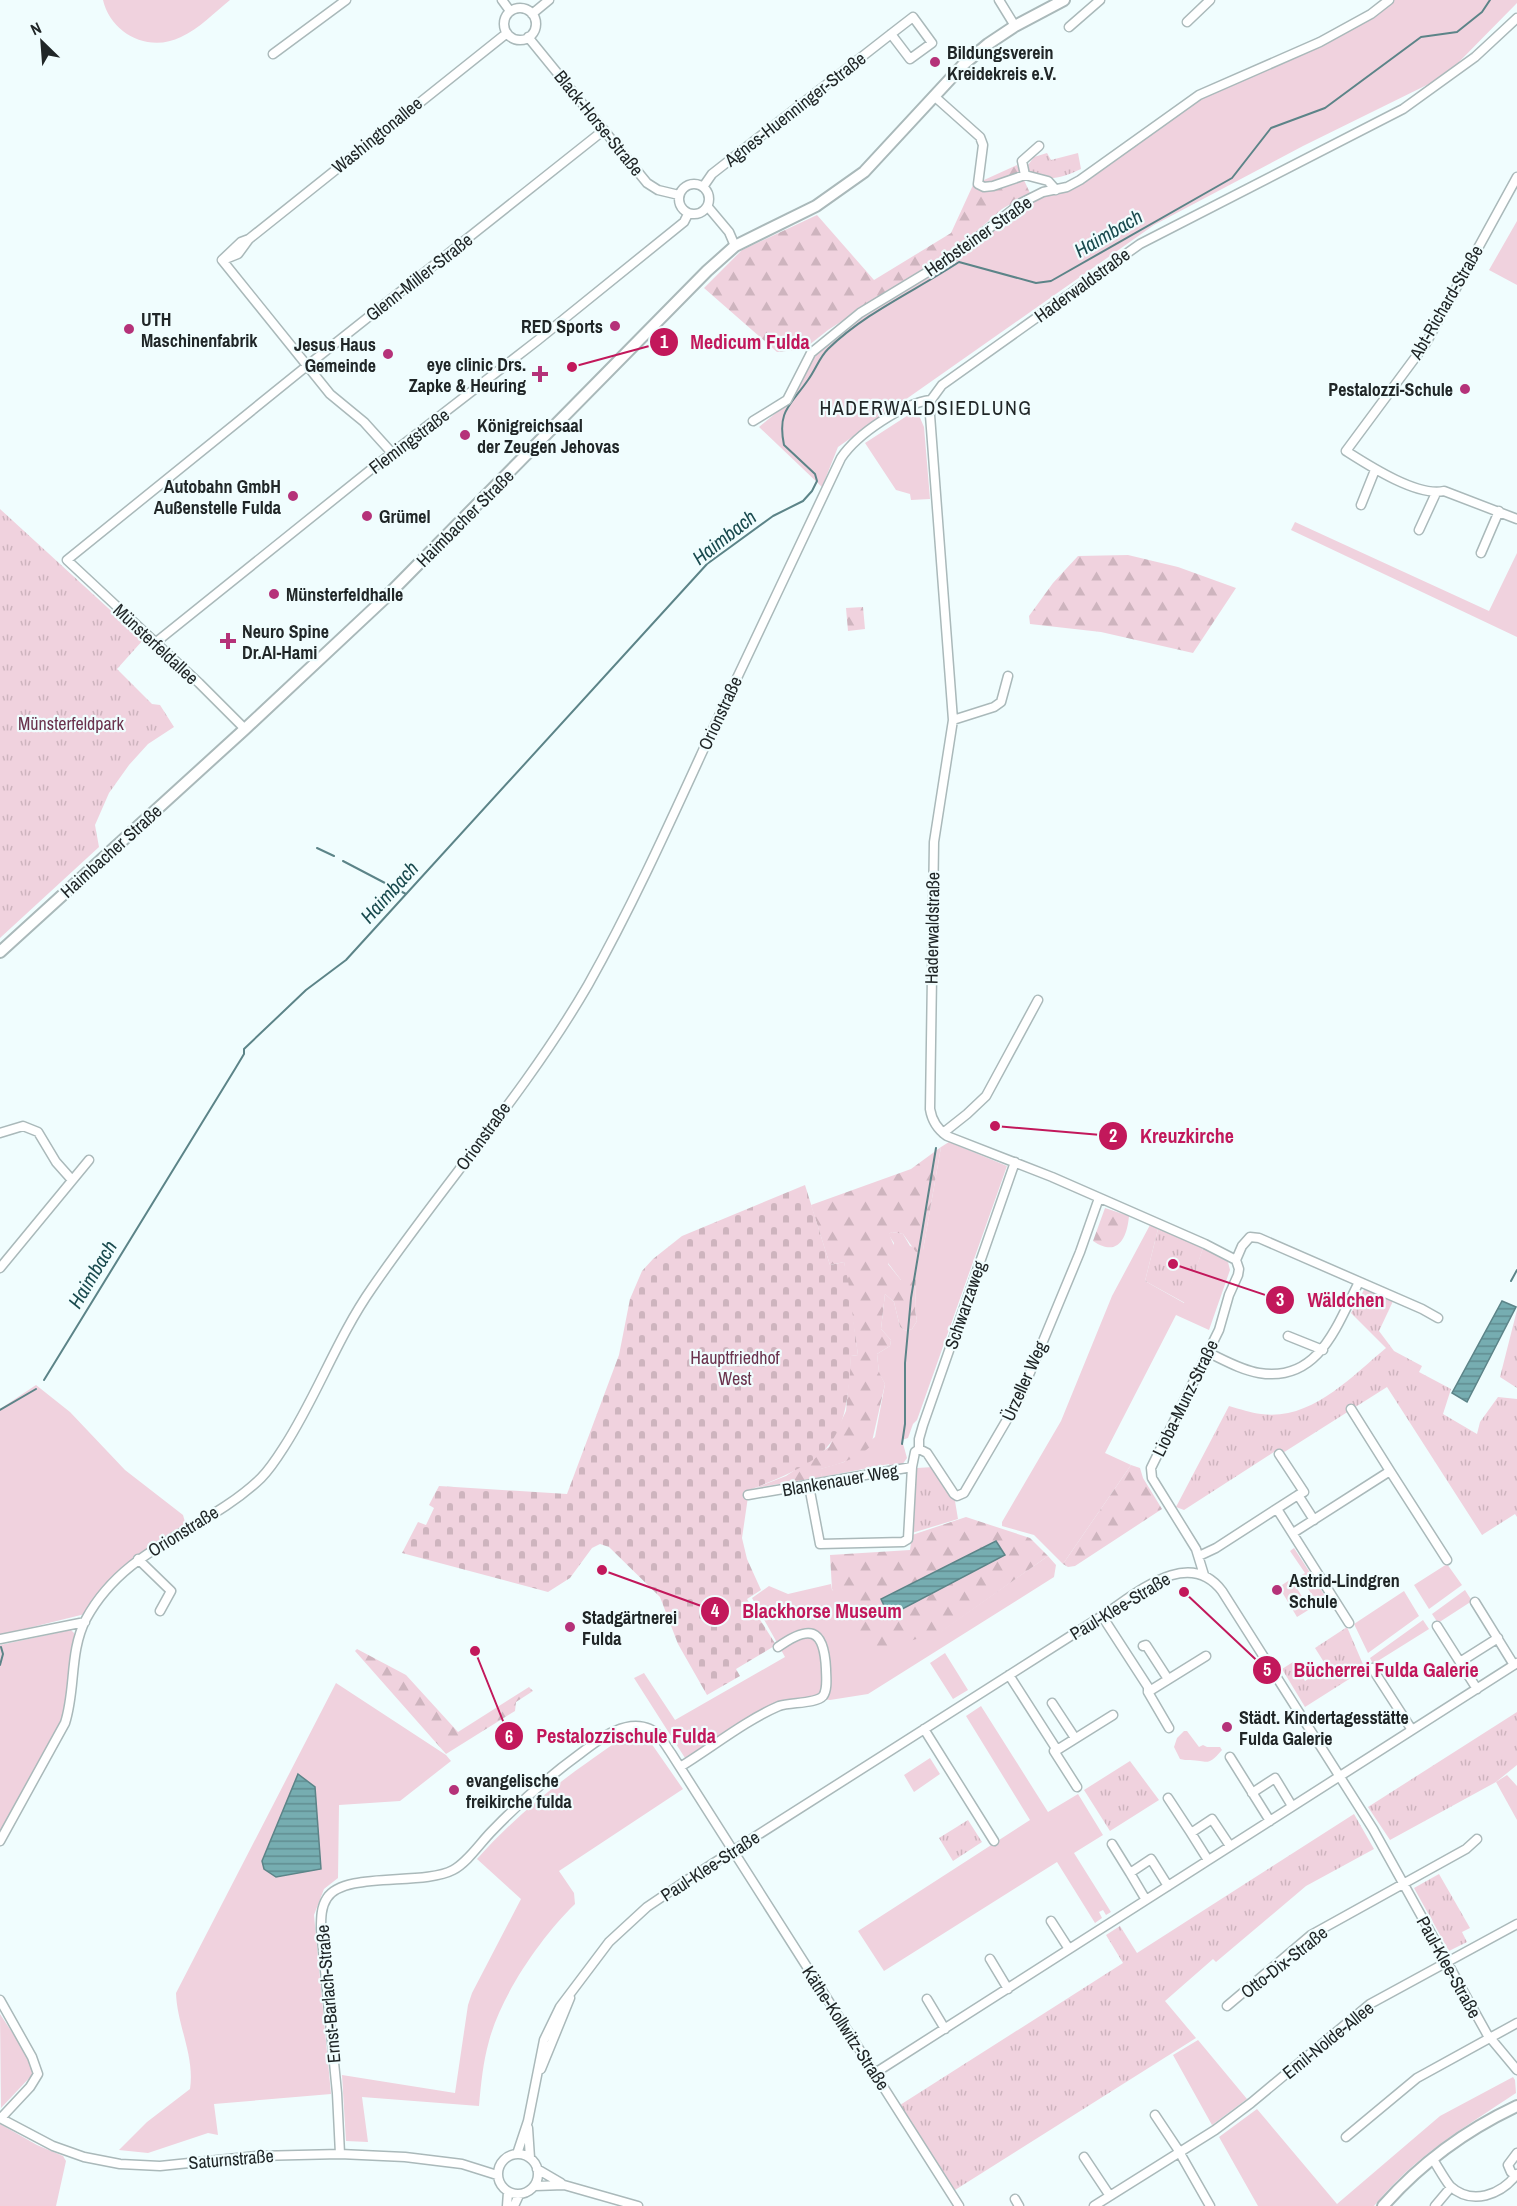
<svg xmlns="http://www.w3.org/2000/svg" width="1517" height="2206" font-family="'Archivo Narrow',sans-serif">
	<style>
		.grass { fill: #f0d2de }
		.forest { fill: url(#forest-firs) }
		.cemetery { fill: url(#cemetery-stones) }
		.park { fill: url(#park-tufts) }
		.water { fill: url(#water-rules); stroke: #5c8488; stroke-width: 1.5 }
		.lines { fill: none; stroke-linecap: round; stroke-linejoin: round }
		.stream { stroke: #5c8488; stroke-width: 2 }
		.minor-casing { stroke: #aab9ba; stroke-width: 11 }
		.major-casing { stroke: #aab9ba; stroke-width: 14 }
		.minor { stroke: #fff; stroke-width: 8 }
		.major { stroke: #fff; stroke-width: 10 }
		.poi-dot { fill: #b53279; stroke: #f0fdfe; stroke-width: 2 }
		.labels { text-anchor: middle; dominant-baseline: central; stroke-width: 4.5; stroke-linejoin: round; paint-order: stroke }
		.poi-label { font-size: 18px; font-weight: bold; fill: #202627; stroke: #f0fdfe; text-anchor: start }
		.street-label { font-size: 18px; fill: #202627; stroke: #f0fdfe }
		.park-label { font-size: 18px; fill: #6a324d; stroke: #f0fdfe }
		.water-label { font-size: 20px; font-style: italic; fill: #194a4e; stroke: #f0fdfe }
		.neighbourhood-label { font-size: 20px; letter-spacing: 1.5px; fill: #202627; stroke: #f0fdfe }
		.leader { fill: none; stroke: #c2185b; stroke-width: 2 }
		.callout-dot { fill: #c2185b; stroke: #f0fdfe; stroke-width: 2 }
		.mark-label { font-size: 18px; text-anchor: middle; font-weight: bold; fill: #fff }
		.callout-label { font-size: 20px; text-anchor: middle; font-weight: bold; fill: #c2185b; stroke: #f0fdfe; stroke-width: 4.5; stroke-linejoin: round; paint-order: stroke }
	</style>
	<defs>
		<pattern id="forest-firs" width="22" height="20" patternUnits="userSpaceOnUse" patternTransform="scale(1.5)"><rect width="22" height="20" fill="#f0d2de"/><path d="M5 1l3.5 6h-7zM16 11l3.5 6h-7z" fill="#ceb4be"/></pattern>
		<pattern id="cemetery-stones" width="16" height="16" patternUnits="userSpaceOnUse" patternTransform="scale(1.5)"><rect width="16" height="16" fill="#f0d2de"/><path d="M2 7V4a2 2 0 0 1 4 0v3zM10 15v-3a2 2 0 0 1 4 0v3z" fill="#ceb4be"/></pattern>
		<pattern id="park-tufts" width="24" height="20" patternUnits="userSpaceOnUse" patternTransform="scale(1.5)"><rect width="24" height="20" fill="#f0d2de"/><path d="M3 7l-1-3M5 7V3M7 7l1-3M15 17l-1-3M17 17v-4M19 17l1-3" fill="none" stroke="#ceb4be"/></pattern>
		<pattern id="water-rules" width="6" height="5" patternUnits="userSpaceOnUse" patternTransform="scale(1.5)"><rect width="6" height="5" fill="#76adb1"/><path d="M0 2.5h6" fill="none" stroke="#608d90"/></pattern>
	</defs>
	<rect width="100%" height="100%" fill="#f0fdfe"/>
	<path class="grass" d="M103 0H230C215 12 199 29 181 37 149 53 111 34 103 0Z
		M1385 0H1517V3L1453 68 1439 79 1303 146 1154 225 838 447 822 487 759 427 789 402 816 351 862 312 933 269 1027 200 1078 178 1190 104 1334 33Z
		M1517 221V285L1489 270Z
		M913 412 918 413 924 427 930 499 911 500 910 494 896 490 865 443Z
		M1295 522 1489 611 1517 553V637L1291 530Z
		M949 1142 1007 1166 917 1420 913 1424 908 1438 902 1440 907 1458 902 1465 890 1468 889 1464 822 1477 820 1469 844 1462 875 1437 885 1384 879 1373 877 1354 890 1346 891 1340 881 1329 885 1294 894 1302 900 1327 906 1331 912 1329 917 1321 915 1310 916 1280H901L888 1263 894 1243 888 1234 892 1232 903 1234 910 1246 923 1250 941 1147Z
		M1150 1225 1158 1229 1145 1281 1184 1303 1203 1248 1228 1262 1230 1270 1209 1330 1176 1315 1105 1453 1131 1465 1063 1564 1034 1535 1002 1526V1522L1061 1421 1112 1296Z
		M36 1385 70 1412 125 1470 183 1515 185 1522 179 1530 131 1560 114 1575 85 1614 0 1635V1409Z
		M1294 1548 1329 1602 1325 1604 1320 1596 1323 1603 1319 1606 1300 1576 1305 1573 1290 1551Z
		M1048 1556 1056 1565 1054 1577 868 1694 830 1700 812 1697 782 1700 752 1716 685 1758 634 1678 644 1673 675 1720 785 1657 752 1598 769 1586 788 1594 831 1584 832 1590 940 1632Z
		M1447 1564 1462 1585 1429 1609 1414 1585Z
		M1291 1579 1310 1609 1297 1617 1279 1587Z
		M1465 1590 1472 1601 1438 1623 1432 1614Z
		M1404 1591 1419 1616 1368 1653 1354 1624Z
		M1423 1620 1429 1629 1373 1664 1370 1658Z
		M71 1630 74 1633 76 1638 63 1720 0 1833V1645Z
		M945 1653 968 1690 953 1699 930 1663Z
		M336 1683 446 1755 451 1761 400 1801 339 1805 338 1878 324 1889 314 1915 331 2094 214 2104 218 2135 208 2133 148 2153 119 2150 147 2122 190 2089C195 2056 177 2025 176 1993Z
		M981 1706 1048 1812 1078 1794 1103 1835 1074 1853 1111 1912 1106 1915 1103 1910 1099 1912 1102 1918 1095 1923 1057 1862 884 1971 858 1931 1030 1820 966 1716Z
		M1184 1731H1187L1199 1747 1203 1745 1207 1747H1220L1222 1750C1207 1767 1209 1761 1190 1760 1187 1760 1183 1760 1180 1759L1174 1747 1177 1738Z
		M636 1734 651 1743 683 1789 559 1871 574 1893 575 1904C541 1937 501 1995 489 2041 483 2062 481 2084 479 2106L362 2097 368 2142 346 2141 342 2075 455 2093 468 2005 472 1993 521 1899 477 1859C510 1822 548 1790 588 1762 604 1751 617 1739 636 1734Z
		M930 1758 940 1774 914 1792 904 1775Z
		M1507 1775 1517 1786V1820L1496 1782Z
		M0 2014 27 2055 33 2074 1 2108Z
		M1198 2040 1247 2099 1212 2125 1173 2055Z
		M1513 2077 1515 2080 1516 2093C1461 2130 1417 2154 1374 2206H1258L1219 2137 1257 2109 1337 2204 1440 2116Z
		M0 2124 37 2145 63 2156 66 2161 56 2206H0Z"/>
	<path class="forest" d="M1017 165 1030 193 1002 209 962 244 828 330 804 349 777 352 704 288 742 250 817 215 874 280 951 233 973 185Z
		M1128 555 1178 567 1236 588 1193 653 1101 632 1030 624 1029 616 1053 583 1078 556Z
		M863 607 865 629 848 631 846 608Z
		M941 1147 923 1250 916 1252 903 1234 892 1232 889 1234 895 1248 888 1264 901 1280 910 1275 916 1280 915 1310 917 1321 912 1329 906 1331 900 1327 894 1302 885 1294 881 1329 891 1340 890 1346 877 1354 879 1372 885 1384 871 1446C857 1459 839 1464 821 1469L822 1477 755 1488 786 1476 829 1447 846 1411 851 1356 858 1355 844 1262 830 1265 811 1205 911 1169Z
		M1105 1208 1129 1216C1127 1238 1118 1258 1093 1241Z
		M1131 1465 1140 1468 1143 1478 1162 1509 1075 1566 1068 1567 1063 1564Z
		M966 1517 1030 1538 1048 1556 941 1632 871 1652 832 1589 830 1555 910 1550 912 1535Z
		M357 1649 406 1675 458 1732 529 1687 533 1691 516 1702 515 1711 446 1754 355 1651Z"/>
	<path class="cemetery" d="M805 1185 830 1265 844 1262 848 1280 858 1355 851 1356C847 1446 830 1459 749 1490L742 1538 747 1559 761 1590 747 1599 776 1645 736 1669 740 1676 707 1695 678 1644 660 1597 609 1547 600 1544 592 1548 570 1578 548 1592 402 1553 418 1522 426 1525 434 1508 429 1505 439 1486 567 1494 619 1355 630 1299 642 1271 653 1259 682 1236Z"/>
	<path class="park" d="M1047 153 1051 160 1078 153 1081 169C1061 178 1052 181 1030 175L1028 165 1034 157Z
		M0 509 143 640 117 669 152 704 160 705 174 727 148 744 129 765 109 793 95 825 99 847 0 938Z
		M1158 1229 1203 1248 1185 1303 1145 1281Z
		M1365 1288 1394 1299 1379 1331 1394 1351 1422 1366 1419 1372 1451 1389 1443 1414 1477 1434 1480 1422 1498 1397 1517 1399V1517L1515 1514 1482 1535 1387 1387 1278 1456 1274 1452 1184 1510 1176 1507 1229 1406C1240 1409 1251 1413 1261 1414 1311 1421 1351 1377 1386 1348L1351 1313Z
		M1517 1310V1388L1500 1377Z
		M933 1467 955 1501 958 1519 912 1533 917 1468Z
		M1347 1627 1365 1669 1305 1707 1282 1669 1293 1662 1305 1681 1327 1667 1315 1648Z
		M1517 1712V1765L1496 1782 1390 1840 1368 1807Z
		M1130 1761 1159 1800 1110 1831 1084 1790Z
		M1354 1814 1374 1849 1306 1886 1216 1962 1213 1959 1165 2001 1196 2038 955 2190 900 2105 1123 1963 1106 1935 1120 1926 1137 1953Z
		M968 1820 982 1842 953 1861 939 1838Z
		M1439 1874 1470 1928 1462 1932 1467 1942 1449 1951 1414 1888Z"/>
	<path class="water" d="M1502 1301 1516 1307 1467 1402 1452 1393Z
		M996 1541 1005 1555 889 1616 881 1599Z
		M298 1774 315 1787 321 1869 276 1877 264 1869 262 1861Z"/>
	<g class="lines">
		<path class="stream" d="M317 848 334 856
			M343 861 406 894
			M1511 1281 1517 1270
			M44 1380 235 1069 244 1054V1049L306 990 346 960 707 564 773 516 803 501 812 491 817 481 815 474 784 445C777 411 790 406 808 380 816 369 819 358 828 349 866 312 915 291 959 262L1036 283 1051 281 1232 178 1271 128 1325 108 1421 37 1457 32 1482 12 1490 0
			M0 1410 36 1389
			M902 1444 905 1424V1363L911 1298 936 1148
			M0 1665 3 1654 1 1647"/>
		<g class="minor-casing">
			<path id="minor" d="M502 0 510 11
				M999 0 1015 26
				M504 24a16 16 0 1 1 32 0a16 16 0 1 1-32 0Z
				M532 14 549 0
				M1187 22 1210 0
				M1069 27 1100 0
				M528 37 647 183 658 190 679 195
				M273 54 346 0
				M934 96 980 137 983 145 978 184 984 187 993 186 1025 175 1048 181 1056 190
				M1025 175 1022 161 1039 146
				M1517 177 1426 343 1346 451C1368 465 1417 497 1444 491L1517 519
				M679 199a15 15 0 1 1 30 0a15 15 0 1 1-30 0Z
				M703 187 712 174 891 34 913 17 932 43 910 59 891 34
				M708 207 729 232 735 246
				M222 260 241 242 249 239 507 33
				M222 260 330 394 364 422 392 453
				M223 260 238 254 249 239
				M753 421 787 400 811 353 860 313 954 256 1021 203 1043 192 1067 187 1080 180 1199 95 1320 42 1371 14 1389 0
				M1361 505 1375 470
				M1419 530 1436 493
				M1481 553 1499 511
				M155 643 374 467 538 340 684 222 688 214
				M953 720 994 707 1001 702 1008 676
				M245 729 199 683 67 560 308 365 604 130
				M0 1133 23 1126 38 1132 56 1162 72 1180
				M943 1133 967 1114 986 1096 1038 1000
				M1236 1260 1205 1244 1052 1177 947 1136C937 1129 932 1121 930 1109L934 842 953 720 930 415 931 400 942 385 1140 244 1403 109 1475 57 1517 18
				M0 1268 89 1160
				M1288 1336 1323 1350
				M1207 1352C1224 1360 1241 1370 1259 1373 1319 1383 1337 1325 1359 1282
				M919 1449 927 1453 954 1494 957 1496 964 1493 1019 1399 1080 1252 1099 1198
				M919 1449V1439L923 1425 1015 1162
				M1279 1454 1304 1492 1298 1495 1314 1520
				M1390 1471 1447 1560
				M809 1486 820 1544 903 1542 908 1539 912 1467
				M748 1495 912 1467 915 1452 919 1449
				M1277 1509 1349 1623
				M1293 1533 1390 1471 1351 1409
				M1199 1556 1216 1548 1298 1495
				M138 1559 171 1591 160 1611
				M1204 1575 1196 1549 1152 1478 1151 1468 1219 1330 1229 1295 1238 1275 1239 1269 1236 1260 1242 1246 1250 1237 1259 1238 1422 1309 1438 1318
				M1475 1602 1514 1665
				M1102 1616 1148 1687V1692L1169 1728
				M1437 1626 1477 1689
				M0 1639 85 1622
				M1143 1646 1146 1645 1168 1679
				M1460 1662 1498 1638
				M1372 1668 1412 1730
				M1009 1675 1057 1750 1054 1751 1077 1787
				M1148 1692 1206 1656
				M1052 1703 1075 1738
				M924 1729 994 1841
				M1057 1750 1113 1715
				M1230 1757 1270 1821
				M680 1767C711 1748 746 1720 779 1706 790 1702 816 1704 823 1696 828 1689 826 1677 826 1669 824 1627 809 1625 778 1647
				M1252 1793 1275 1778 1292 1806
				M1168 1798 1191 1833
				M0 1841 65 1723C76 1689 69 1652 86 1619 126 1545 205 1532 261 1478 270 1469 277 1458 284 1447 317 1396 337 1338 372 1288 442 1186 526 1092 588 985 634 903 672 818 711 733 754 641 798 550 841 458 857 434 903 403 931 400
				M1112 1844 1130 1873
				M1208 1860 1191 1833 1212 1819 1230 1846
				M1146 1900 1130 1873 1151 1859 1168 1886
				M1051 1921 1069 1949
				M990 1959 1008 1989
				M927 1999 945 2029
				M0 2000 32 2057 38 2074 30 2087 1 2118
				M1227 2006 1311 1935 1466 1849 1477 1839
				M541 2069 570 1998
				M875 2073 1517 1663
				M1155 2115 1177 2148 1210 2206
				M0 2118 53 2146 84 2157 120 2164 160 2166 257 2156 340 2154 405 2157 462 2164 497 2175
				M528 2128 530 2158
				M1346 2137 1417 2078 1517 2023
				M498 2174a20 20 0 1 1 40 0a20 20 0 1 1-40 0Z
				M340 2154 337 2093 321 1929C321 1918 321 1907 327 1898 344 1871 423 1886 453 1870 468 1862 480 1843 492 1831 519 1803 548 1777 581 1753 592 1745 602 1736 615 1731 626 1726 639 1724 650 1729 660 1733 665 1745 671 1753L959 2206
				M517 2154 528 2121 544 2040 560 2007 609 1942 647 1907 684 1882 1102 1616C1135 1595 1188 1546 1222 1591L1373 1829 1487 2034 1517 2070
				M1084 2157 1110 2196
				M1432 2158C1438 2167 1443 2177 1450 2186 1472 2206 1501 2195 1517 2174
				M537 2169 561 2183
				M1516 2176 1511 2172 1508 2165 1517 2153
				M535 2186 564 2185 638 2206
				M1015 2199 1019 2206
				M507 2206 508 2192
				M514 2206 519 2195
				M1094 2206 1215 2130 1251 2103 1370 2004 1517 1924
				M1435 2206 1451 2187"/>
		</g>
		<g class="major-casing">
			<path id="major" d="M0 952 245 729 384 599 707 271 735 246 816 206 864 172 964 64 988 44 1015 26 1064 0
				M1383 2206C1420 2164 1466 2130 1517 2106"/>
		</g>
		<use href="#minor" class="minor"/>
		<use href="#major" class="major"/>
	</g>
	<g class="poi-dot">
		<circle cx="935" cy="62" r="6"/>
		<circle cx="615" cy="326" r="6"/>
		<circle cx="129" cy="329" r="6"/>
		<circle cx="388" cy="354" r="6"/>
		<path d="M537 365h6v6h6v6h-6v6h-6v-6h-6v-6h6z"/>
		<circle cx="1465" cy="389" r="6"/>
		<circle cx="465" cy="435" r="6"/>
		<circle cx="293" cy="496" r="6"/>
		<circle cx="367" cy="516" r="6"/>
		<circle cx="274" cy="594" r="6"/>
		<path d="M225 632h6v6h6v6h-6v6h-6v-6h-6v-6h6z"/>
		<circle cx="1277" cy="1590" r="6"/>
		<circle cx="570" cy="1627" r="6"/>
		<circle cx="1227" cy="1727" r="6"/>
		<circle cx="454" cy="1790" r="6"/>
	</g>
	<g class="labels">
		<g class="poi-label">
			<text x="947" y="52">Bildungsverein<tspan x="947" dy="21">Kreidekreis e.V.</tspan></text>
			<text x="141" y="319">UTH<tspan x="141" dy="21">Maschinenfabrik</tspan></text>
			<text x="603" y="326" text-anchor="end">RED Sports</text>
			<text x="376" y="344" text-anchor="end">Jesus Haus<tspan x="376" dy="21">Gemeinde</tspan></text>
			<text x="526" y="364" text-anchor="end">eye clinic Drs.<tspan x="526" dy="21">Zapke &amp; Heuring</tspan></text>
			<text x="1453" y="389" text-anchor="end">Pestalozzi-Schule</text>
			<text x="477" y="425">Königreichsaal<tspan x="477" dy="21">der Zeugen Jehovas</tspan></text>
			<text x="281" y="486" text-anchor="end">Autobahn GmbH<tspan x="281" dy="21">Außenstelle Fulda</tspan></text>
			<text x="379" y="516">Grümel</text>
			<text x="286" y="594">Münsterfeldhalle</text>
			<text x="242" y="631">Neuro Spine<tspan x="242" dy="21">Dr.Al-Hami</tspan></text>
			<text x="1289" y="1580">Astrid-Lindgren<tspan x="1289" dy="21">Schule</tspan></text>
			<text x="582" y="1617">Stadgärtnerei<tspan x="582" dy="21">Fulda</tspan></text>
			<text x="1239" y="1717">Städt. Kindertagesstätte<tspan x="1239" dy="21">Fulda Galerie</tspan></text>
			<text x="466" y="1780">evangelische<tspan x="466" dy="21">freikirche fulda</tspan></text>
		</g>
		<g class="street-label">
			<text transform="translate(795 109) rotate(-38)">Agnes-Huenninger-Straße</text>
			<text transform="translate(599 123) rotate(51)">Black-Horse-Straße</text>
			<text transform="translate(377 135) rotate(-39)">Washingtonallee</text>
			<text transform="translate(978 236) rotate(-35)">Herbsteiner Straße</text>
			<text transform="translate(419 277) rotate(-38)">Glenn-Miller-Straße</text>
			<text transform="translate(1082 285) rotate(-36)">Haderwaldstraße</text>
			<text transform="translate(1446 302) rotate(-60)">Abt-Richard-Straße</text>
			<text transform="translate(409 441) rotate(-37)">Flemingstraße</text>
			<text transform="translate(465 518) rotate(-45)">Haimbacher Straße</text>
			<text transform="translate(156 644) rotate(43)">Münsterfeldallee</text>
			<text transform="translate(720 713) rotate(-65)">Orionstraße</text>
			<text transform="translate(111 851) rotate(-42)">Haimbacher Straße</text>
			<text transform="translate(932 928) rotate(-89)">Haderwaldstraße</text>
			<text transform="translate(483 1136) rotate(-54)">Orionstraße</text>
			<text transform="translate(965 1305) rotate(-71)">Schwarzaweg</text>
			<text transform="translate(1024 1381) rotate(-66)">Ürzeller Weg</text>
			<text transform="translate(1185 1398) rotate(-64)">Lioba-Munz-Straße</text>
			<text transform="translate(840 1480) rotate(-10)">Blankenauer Weg</text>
			<text transform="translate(183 1531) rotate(-32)">Orionstraße</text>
			<text transform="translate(1120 1606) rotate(-31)">Paul-Klee-Straße</text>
			<text transform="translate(710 1866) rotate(-33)">Paul-Klee-Straße</text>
			<text transform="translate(1284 1962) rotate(-38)">Otto-Dix-Straße</text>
			<text transform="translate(1449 1967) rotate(61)">Paul-Klee-Straße</text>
			<text transform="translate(328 1994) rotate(-95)">Ernst-Barlach-Straße</text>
			<text transform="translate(846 2028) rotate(57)">Käthe-Kollwitz-Straße</text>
			<text transform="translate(1328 2040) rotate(-39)">Emil-Nolde-Allee</text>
			<text transform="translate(231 2159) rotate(-5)">Saturnstraße</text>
		</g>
		<g class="park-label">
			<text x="71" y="723">Münsterfeldpark</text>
			<text x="735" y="1357">Hauptfriedhof<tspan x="735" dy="21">West</tspan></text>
		</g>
		<g class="water-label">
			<text transform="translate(1108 233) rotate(-30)">Haimbach</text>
			<text transform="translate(724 537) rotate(-38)">Haimbach</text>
			<text transform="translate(389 892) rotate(-48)">Haimbach</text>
			<text transform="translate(92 1274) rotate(-59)">Haimbach</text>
		</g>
		<g class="neighbourhood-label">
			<text x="926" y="407">HADERWALDSIEDLUNG</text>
		</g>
	</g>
	<path class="leader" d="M572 367L664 342M995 1126L1113 1136M1173 1264L1280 1300M602 1570L715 1611M1184 1592L1267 1670M475 1651L509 1736"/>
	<g class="callout-dot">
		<circle cx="572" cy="367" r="6"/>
		<circle cx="995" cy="1126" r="6"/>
		<circle cx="1173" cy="1264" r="6"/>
		<circle cx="602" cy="1570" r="6"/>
		<circle cx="1184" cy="1592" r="6"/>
		<circle cx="475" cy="1651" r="6"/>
		<circle cx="664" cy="342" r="15"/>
		<circle cx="1113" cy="1136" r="15"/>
		<circle cx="1280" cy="1300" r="15"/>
		<circle cx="715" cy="1611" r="15"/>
		<circle cx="1267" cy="1670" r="15"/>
		<circle cx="509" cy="1736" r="15"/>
	</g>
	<g class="mark-label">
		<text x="664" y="348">1</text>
		<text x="1113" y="1142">2</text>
		<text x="1280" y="1306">3</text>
		<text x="715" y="1617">4</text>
		<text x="1267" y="1676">5</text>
		<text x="509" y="1743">6</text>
	</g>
	<g class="callout-label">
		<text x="750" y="349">Medicum Fulda</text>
		<text x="1187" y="1143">Kreuzkirche</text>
		<text x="1346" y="1307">Wäldchen</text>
		<text x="822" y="1618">Blackhorse Museum</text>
		<text x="1386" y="1677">Bücherrei Fulda Galerie</text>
		<text x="626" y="1743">Pestalozzischule Fulda</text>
	</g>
	<g transform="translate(42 42) rotate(335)" stroke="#f0fdfe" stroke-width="4.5" paint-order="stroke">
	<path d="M0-4.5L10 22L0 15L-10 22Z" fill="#202627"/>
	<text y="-9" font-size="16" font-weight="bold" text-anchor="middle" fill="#202627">N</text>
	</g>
</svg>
